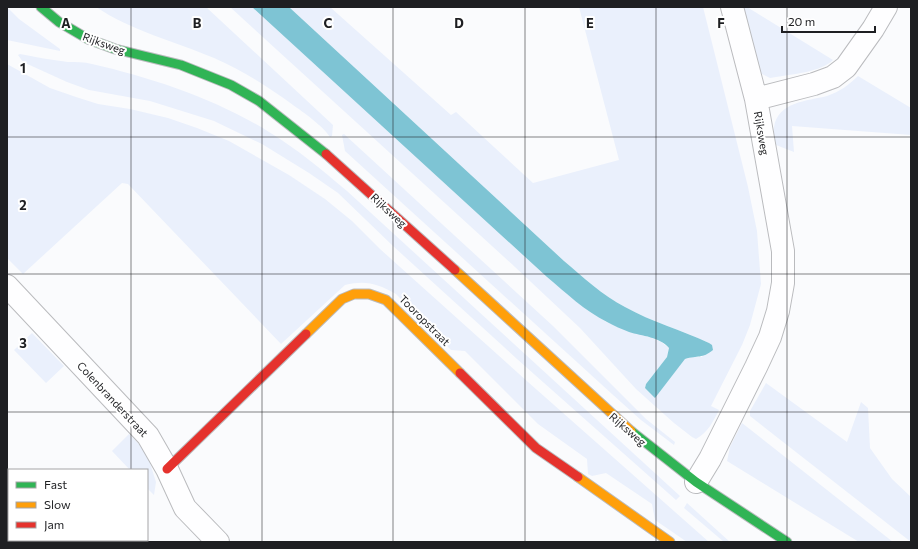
<svg xmlns="http://www.w3.org/2000/svg" width="918" height="549" font-family="Commissioner,sans-serif">
	<style>
		.green { fill: #eaf0fc }
		.water { fill: #7ec4d4 }
		.lines { fill: none; stroke-linecap: round; stroke-linejoin: round }
		.street-casing { stroke: #babbbe; stroke-width: 24 }
		.fast-casing { stroke: #babbbe; stroke-width: 11 }
		.slow-casing { stroke: #babbbe; stroke-width: 11 }
		.jam-casing { stroke: #babbbe; stroke-width: 11 }
		.street { stroke: #fefeff; stroke-width: 22 }
		.fast { stroke: #30b455; stroke-width: 9 }
		.slow { stroke: #ff9f0a; stroke-width: 9 }
		.jam { stroke: #e5322d; stroke-width: 9 }
		.grid { fill: none; stroke: #1e1f22; stroke-width: 1; stroke-opacity: 0.55 }
		.labels { text-anchor: middle; dominant-baseline: central; stroke-width: 4; stroke-linejoin: round; paint-order: stroke }
		.street-label { font-size: 11px; fill: #1e1f22; stroke: #fff }
		.grid-label { font-size: 13px; text-anchor: middle; font-weight: bold; fill: #1e1f22; stroke: #fff; stroke-width: 4; stroke-linejoin: round; paint-order: stroke }
	</style>
	<rect width="100%" height="100%" fill="#fafbfd"/>
	<path class="green" d="M7 7 19 19 60 49V51L7 40Z
		M96 7H206L333 125 332 136 330 137C323 126 303 112 293 105 268 87 242 70 214 58 174 41 132 31 96 7Z
		M230 7H252L547 277 569 295 606 322 660 341 669 348 667 357 646 384 645 388 655 397 685 359 692 357H702L709 343C681 330 652 322 625 307 602 295 583 277 564 261L289 7H330L451 115 456 112 533 183 619 160 579 7H703L748 187 757 231 761 284 750 325 742 345 711 406 719 410C713 422 708 432 696 439L692 437 674 423 636 389 580 328 515 267Z
		M739 7H747L833 60C821 72 793 74 776 77L770 78 760 73Z
		M20 54C36 57 51 60 68 62 76 62 84 62 92 64 153 78 216 99 269 132 297 149 322 170 347 191L680 496 676 500 517 359 393 246 338 193 309 173 262 144 214 121 150 101 89 90 67 82 23 62 18 55Z
		M7 64 50 88 76 97 98 104 130 109 168 118 197 128 229 141 289 175 325 199 352 221 380 249 528 382 709 542H687L655 520 652 504 606 473 592 476 588 474 587 459 538 424 465 351 451 350 396 294C378 284 366 280 345 285L281 344 128 184 122 183 23 274 7 258Z
		M858 76 911 108V135L792 126 794 152 776 145C775 140 773 132 774 127 778 102 807 101 827 96 839 92 849 85 858 76Z
		M344 134 553 326 646 419 675 442 674 445 641 420 612 394 345 151 342 135Z
		M32 333 64 366 46 383 14 350Z
		M766 383 847 442 861 402 868 408 870 448 892 479 911 497V542L750 416V411Z
		M742 423 893 542H859L727 461 730 447Z
		M129 434 140 445 149 460 156 482 154 495 147 488V470H130L112 451Z
		M687 503 730 542H724L684 508Z"/>
	<path class="water" d="M252 7H289L564 261C583 277 602 295 625 307 652 322 681 330 709 343L712 345 713 350C702 359 698 355 685 359L655 398 645 388 646 384 667 357 669 348C660 337 642 336 629 332 622 329 614 326 607 322 585 311 566 293 547 277Z"/>
	<g class="lines">
		<g class="street-casing">
			<path id="street" d="M756 99 814 84 833 77 846 67 873 29 886 7
				M7 286 148 436 167 469 185 508 218 542
				M696 482 710 459 756 367 770 337 778 311 783 283V251L756 99 732 7"/>
		</g>
		<g class="fast-casing">
			<path id="fast" d="M41 7 59 22 88 39 115 49 181 65 231 85 259 101 326 154
				M631 431 696 482 787 542"/>
		</g>
		<g class="slow-casing">
			<path id="slow" d="M455 270 631 431
				M306 334 342 299 354 294H369L386 300 460 373
				M578 477 670 542"/>
		</g>
		<g class="jam-casing">
			<path id="jam" d="M326 154 455 270
				M460 373 536 448 578 477
				M167 469 306 334"/>
		</g>
		<use href="#street" class="street"/>
		<use href="#fast" class="fast"/>
		<use href="#slow" class="slow"/>
		<use href="#jam" class="jam"/>
	</g>
	<path class="grid" d="M131 7V470M262 7V542M393 7V542M525 7V542M656 7V542M787 7V542M7 137H911M7 274H911M7 412H911M131 540V542"/>
	<g class="labels">
		<g class="street-label">
			<text transform="translate(104 43) rotate(20)">Rijksweg</text>
			<text transform="translate(762 133) rotate(80)">Rijksweg</text>
			<text transform="translate(389 210) rotate(43)">Rijksweg</text>
			<text transform="translate(425 320) rotate(45)">Tooropstraat</text>
			<text transform="translate(113 399) rotate(47)">Colenbranderstraat</text>
			<text transform="translate(628 429) rotate(41)">Rijksweg</text>
		</g>
	</g>
	<g class="grid-label">
		<text x="66" y="28">A</text>
		<text x="197" y="28">B</text>
		<text x="328" y="28">C</text>
		<text x="459" y="28">D</text>
		<text x="590" y="28">E</text>
		<text x="721" y="28">F</text>
		<text x="23" y="73">1</text>
		<text x="23" y="210">2</text>
		<text x="23" y="348">3</text>
	</g>
	<rect width="918" height="549" fill="none" stroke="#1e1f22" stroke-width="16"/>
	<rect x="8" y="469" width="140" height="72" fill="#ffffff" stroke="#a5a5a7"/>
	<rect x="16" y="482" width="20" height="6" fill="#30b455" stroke="#a5a5a7"/>
	<text x="44" y="489" font-size="12" fill="#1e1f22">Fast</text>
	<rect x="16" y="502" width="20" height="6" fill="#ff9f0a" stroke="#a5a5a7"/>
	<text x="44" y="509" font-size="12" fill="#1e1f22">Slow</text>
	<rect x="16" y="522" width="20" height="6" fill="#e5322d" stroke="#a5a5a7"/>
	<text x="44" y="529" font-size="12" fill="#1e1f22">Jam</text>
	<path d="M782 26v6h93v-6" fill="none" stroke="#1e1f22" stroke-width="2"/>
	<text x="788" y="26" font-size="12" fill="#1e1f22" stroke="#ffffff" stroke-width="3" paint-order="stroke">20 m</text>
</svg>
